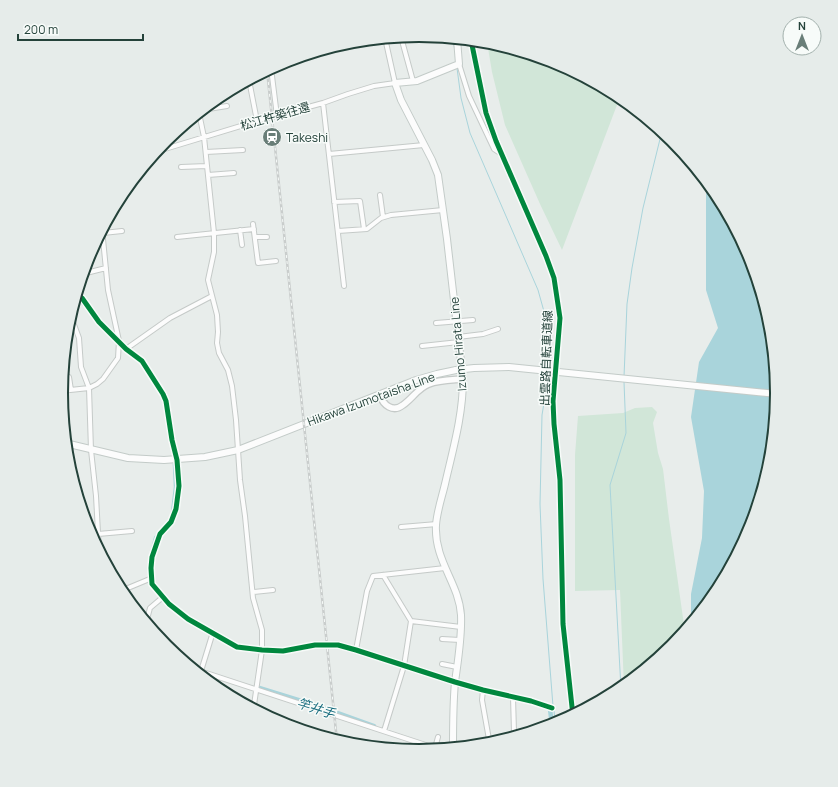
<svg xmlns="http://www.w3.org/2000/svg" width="838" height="787" font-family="Manrope,'Noto Sans JP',sans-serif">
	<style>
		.green { fill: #d1e6d8 }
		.water { fill: #a9d4db }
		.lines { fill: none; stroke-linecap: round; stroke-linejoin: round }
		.stream { stroke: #a9d4db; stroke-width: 1 }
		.canal { stroke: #a9d4db; stroke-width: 4.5 }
		.minor-casing { stroke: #c5cac8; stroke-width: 6 }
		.tertiary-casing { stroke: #c5cac8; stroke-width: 8 }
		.secondary-casing { stroke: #c3cbc8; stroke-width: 8 }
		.minor { stroke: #fcfcfc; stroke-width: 4 }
		.tertiary { stroke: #fcfcfc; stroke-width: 5.5 }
		.secondary { stroke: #fcfcfc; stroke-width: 6 }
		.rail-casing { stroke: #c9cdcc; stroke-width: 2.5 }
		.rail { stroke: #f7fbf9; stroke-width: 1; stroke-dasharray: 3; stroke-linecap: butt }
		.secondary-bridge-casing { stroke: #c3cbc8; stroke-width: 8; stroke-linecap: butt }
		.secondary-bridge { stroke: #fcfcfc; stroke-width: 6 }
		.cycleway-casing { stroke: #f7fbf9; stroke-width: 8 }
		.cycleway { stroke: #00873e; stroke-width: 5 }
		.labels { text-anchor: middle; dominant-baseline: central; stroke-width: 3; stroke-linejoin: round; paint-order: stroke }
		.street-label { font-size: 12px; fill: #24423a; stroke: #f7fbf9 }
		.poi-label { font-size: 12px; fill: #24423a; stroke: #f7fbf9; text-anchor: start }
		.water-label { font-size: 13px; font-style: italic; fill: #1c6f80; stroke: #f7fbf9 }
		.rim { fill: none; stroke: #24423a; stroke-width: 2 }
	</style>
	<rect width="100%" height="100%" fill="#e8edeb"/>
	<path class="green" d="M487 42 556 62 620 97 562 250 540 204 505 125 492 72Z
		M652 407 657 412 653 423 658 453 663 469 669 519 685 632 672 647 624 687 620 590 575 591V455L578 416 623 413 635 408Z"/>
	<path class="water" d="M706 181 717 195 750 257 771 324 777 394 771 464 750 531 717 593 691 624V594L702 538 704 491 691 417 699 362 718 328 706 290Z"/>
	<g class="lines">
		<path class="stream" d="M453 38 455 51
			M457 68 461 98 470 133 538 290 550 333 551 350 549 368
			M549 373 542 415 540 504 543 579 553 706
			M624 377 627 304 632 268 643 208 662 131
			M621 689 610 485 626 433 624 382
			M554 710 555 725"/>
		<path class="canal" d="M76 297 81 300 84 304
			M173 513 176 487 175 464
			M151 557 156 538 160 533
			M256 687 324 708 374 726
			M545 707 550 709 552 726"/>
		<g class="minor-casing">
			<path id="minor" d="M401 37 413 81
				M459 64 469 96 494 149 500 153
				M271 68 277 116
				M249 80 257 121
				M323 103 344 286
				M202 110 227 106
				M199 113 204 137 214 233V252L208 280 217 315 218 332 217 343 219 353 228 370 232 386 236 420 240 480 245 516 253 598 262 630V650L254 705 255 711
				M155 152 257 121 323 103 348 94 374 86 395 83 385 38
				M206 152 243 150
				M329 154 424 145
				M181 167 207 166
				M208 175 234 173
				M380 195 383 217
				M334 202 360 201 364 229
				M253 224 258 263 276 261
				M240 230 242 245
				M338 231 367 229 381 218 391 215 443 210
				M103 233 122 231
				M177 237 254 229
				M255 237H267
				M82 274 106 268
				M76 294 82 298 99 322 126 349 142 361 163 394 166 401 172 440 177 460 179 486 176 509 171 522 160 534 152 557 151 568 152 584 169 604 188 619 237 647 262 650 283 651 315 645H338L356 650 455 682 483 690 531 701 552 708
				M70 314 79 338 81 367 89 388 91 450 96 496 99 551
				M436 323 473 320
				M458 337 483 334 498 329
				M422 346 459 342
				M126 349 170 318 212 296
				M69 377 71 390
				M61 391 89 388 97 384 103 379 118 358 119 341 108 290 102 229
				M401 527 437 524
				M98 534 132 531
				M383 575 411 621 461 627
				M118 587 128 588 152 578
				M253 592 273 590
				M146 623 150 608 163 597
				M442 639 460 640
				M356 650 367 591 373 576 445 568
				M442 664 457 667
				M191 668 441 750
				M201 671 213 632
				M483 690 482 700 490 745
				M513 697 514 732
				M384 731 404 666 411 621
				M435 748 438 737"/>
		</g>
		<g class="tertiary-casing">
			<path id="tertiary" d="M380 395C383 405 393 413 403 405 413 398 418 388 429 384 439 380 452 380 463 379"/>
		</g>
		<g class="secondary-casing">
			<path id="secondary" d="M65 443 128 458 164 460 205 457 238 450 416 380 437 374 456 370
				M453 749C453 726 453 704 455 682 458 660 462 637 461 615 459 583 434 561 436 525 437 511 442 497 445 484 453 449 463 415 463 379L447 239 438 175 432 160 401 100 395 83 417 81 459 64 457 39"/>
		</g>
		<use href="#minor" class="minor"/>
		<use href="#tertiary" class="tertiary"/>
		<use href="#secondary" class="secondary"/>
		<g class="rail-casing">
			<path id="rail" d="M267 70 337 741"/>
		</g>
		<use href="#rail" class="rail"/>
		<g class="secondary-bridge-casing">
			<path id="secondary-bridge" d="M456 370 474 368 509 367 777 394"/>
		</g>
		<use href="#secondary-bridge" class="secondary-bridge"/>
		<g class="cycleway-casing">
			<path id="cycleway" d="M471 40 486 113 496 141 546 256 554 278 560 318 553 401 554 424 560 480 563 624 573 716
				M76 294 82 298 99 322 126 349 142 361 163 394 166 401 172 440 177 460 179 486 176 509 171 522 160 534 152 557 151 568 152 584 169 604 188 619 237 647 262 650 283 651 315 645H338L356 650 455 682 483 690 531 701 552 708"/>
		</g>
		<use href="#cycleway" class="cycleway"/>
	</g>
	<defs>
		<g id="station-disc" transform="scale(1)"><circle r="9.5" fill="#697e78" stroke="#f7fbf9"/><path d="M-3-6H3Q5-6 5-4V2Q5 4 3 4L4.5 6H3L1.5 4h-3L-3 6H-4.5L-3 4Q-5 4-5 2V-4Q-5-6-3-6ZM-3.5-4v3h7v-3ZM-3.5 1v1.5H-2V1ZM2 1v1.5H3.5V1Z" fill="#fff"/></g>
	</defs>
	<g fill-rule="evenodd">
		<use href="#station-disc" x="272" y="137"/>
	</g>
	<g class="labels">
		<g class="street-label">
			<text transform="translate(275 116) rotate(-16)">松江杵築往還</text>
			<text transform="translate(458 344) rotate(-95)">Izumo Hirata Line</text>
			<text transform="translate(546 358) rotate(-88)">出雲路自転車道線</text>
			<text transform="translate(371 399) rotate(-20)">Hikawa Izumotaisha Line</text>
		</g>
		<g class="poi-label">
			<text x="286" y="137">Takeshi</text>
		</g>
		<g class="water-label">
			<text transform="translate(316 708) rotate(18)">竿井手</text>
		</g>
	</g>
	<path d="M0 0H838V787H0ZM68 393a351 351 0 1 1 702 0a351 351 0 1 1-702 0Z" fill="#e6ecea" fill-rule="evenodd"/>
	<path class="rim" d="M68 393a351 351 0 1 1 702 0a351 351 0 1 1-702 0Z"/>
	<g transform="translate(802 36)"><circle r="19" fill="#f7fbf9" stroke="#a3b1ad"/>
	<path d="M0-3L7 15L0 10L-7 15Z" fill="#697e78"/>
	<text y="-6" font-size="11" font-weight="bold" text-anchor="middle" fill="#24423a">N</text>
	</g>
	<path d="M18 34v6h125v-6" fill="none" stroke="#24423a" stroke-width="2"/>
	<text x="24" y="34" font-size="12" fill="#24423a" stroke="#f7fbf9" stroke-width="3" paint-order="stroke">200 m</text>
</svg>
